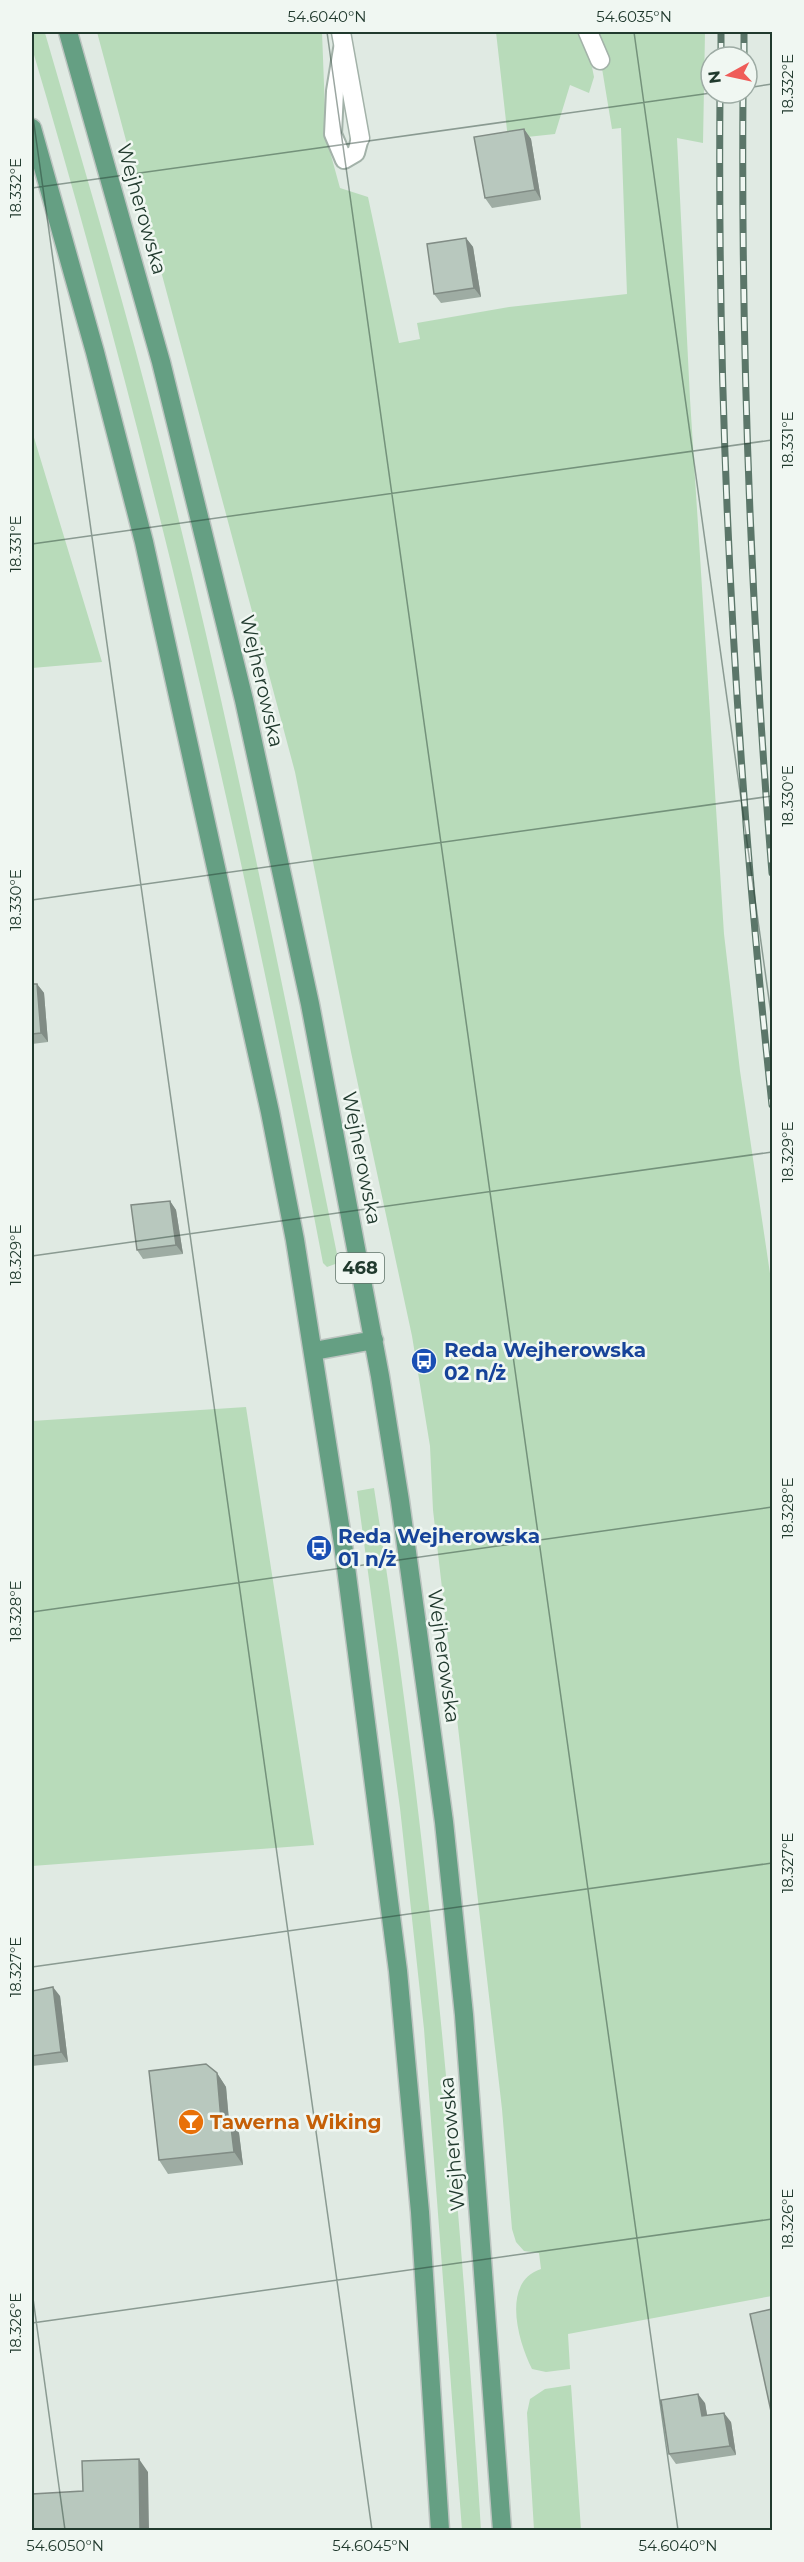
<svg xmlns="http://www.w3.org/2000/svg" width="804" height="2562" font-family="Montserrat,sans-serif">
	<style>
		.green { fill: #b8dbba }
		.lines { fill: none; stroke-linecap: round; stroke-linejoin: round }
		.lane-casing { stroke: #a3b2a9; stroke-width: 20 }
		.street-casing { stroke: #a3b2a9; stroke-width: 21 }
		.primary-casing { stroke: #bcc4c0; stroke-width: 21 }
		.lane { stroke: #fff; stroke-width: 16 }
		.street { stroke: #fff; stroke-width: 18 }
		.primary { stroke: #659f83; stroke-width: 18 }
		.rail-casing { stroke: #5b7669; stroke-width: 7 }
		.rail { stroke: #f0f7f2; stroke-width: 4.5; stroke-dasharray: 14; stroke-linecap: butt }
		.wall { fill: #9eaca3 }
		.shaded-wall { fill: #818c85 }
		.building { fill: #b8c8be; stroke: #818c85; stroke-width: 1.5 }
		.ticks { fill: none; stroke: #213a2e; stroke-width: 1.5; stroke-opacity: 0.45 }
		.labels { text-anchor: middle; dominant-baseline: central; stroke-width: 5; stroke-linejoin: round; paint-order: stroke }
		.shield { fill: #f0f7f2; stroke: #5f7369; stroke-width: 1.5 }
		.shield-label { font-size: 18px; font-weight: bold; fill: #213a2e }
		.street-label { font-size: 20px; fill: #213a2e; stroke: #f0f7f2 }
		.transit-label { font-size: 20px; font-weight: bold; fill: #164399; stroke: #f0f7f2; text-anchor: start }
		.food-label { font-size: 20px; font-weight: bold; fill: #c56008; stroke: #f0f7f2; text-anchor: start }
		.neatline { fill: none; stroke: #213a2e; stroke-width: 2 }
		.ticks-label { font-size: 15px; text-anchor: middle; fill: #213a2e }
	</style>
	<rect width="100%" height="100%" fill="#e0eae3"/>
	<path class="green" d="M32 32 45 33C85 171 126 309 161 448 229 716 283 988 338 1259V1263L327 1267 323 1263C245 854 150 447 32 48Z
		M97 32H322L326 137 340 188 368 197 399 343 420 339 417 323 509 307 627 294 621 128 612 129 596 32H705L703 143 677 138 690 399 724 934 740 1071 772 1287V2296L568 2334 570 2369 546 2372 532 2369C518 2341 501 2282 541 2269L539 2253 524 2251 516 2242 512 2229 502 2109 433 1510 430 1446 412 1336 351 1052 295 772Z
		M496 32H585L594 77 589 93 570 85 555 134 508 139Z
		M32 431 102 662 32 668Z
		M246 1407 314 1845 32 1866V1421Z
		M374 1488C428 1833 459 2182 481 2530H462L424 2029 400 1808 357 1491Z
		M571 2385 581 2530H534L527 2413 530 2399 545 2389Z"/>
	<g class="lines">
		<g class="lane-casing">
			<path id="lane" d="M342 49 335 91 333 134 344 160 356 153 360 138"/>
		</g>
		<g class="street-casing">
			<path id="street" d="M341 32 360 138
				M588 32 600 60"/>
		</g>
		<g class="primary-casing">
			<path id="primary" d="M68 32 161 362 244 700 310 1004 380 1376 400 1501 444 1822 464 2015 502 2530
				M32 128 95 352 144 542 270 1112 295 1240 343 1544 398 1971 420 2212 440 2530
				M314 1351 374 1340"/>
		</g>
		<use href="#lane" class="lane"/>
		<use href="#street" class="street"/>
		<use href="#primary" class="primary"/>
		<g class="rail-casing">
			<path id="rail" d="M721 57V32
				M744 57V32
				M720 93C717 432 736 768 772 1105
				M743 93C741 354 751 614 772 873"/>
		</g>
		<use href="#rail" class="rail"/>
	</g>
	<path class="wall" d="M524 129 531 139 541 200 492 208 485 198Z
		M466 238 473 247 481 297 441 303 434 294Z
		M32 982 33 984H37L44 993 48 1042 32 1044Z
		M170 1201 176 1210 183 1254 143 1259 137 1250Z
		M32 1991 60 1996 68 2062 32 2066Z
		M217 2073 226 2087 229 2119 239 2133 243 2165 168 2174 159 2160Z
		M705 2403 707 2415 731 2422 736 2455 676 2464 669 2454Z"/>
	<path class="shaded-wall" d="M524 129 531 139 541 200 535 190Z
		M466 238 473 247 481 297 474 288Z
		M32 817 34 854 32 850Z
		M37 984 44 993 48 1042 41 1033Z
		M170 1201 176 1210 183 1254 176 1245Z
		M53 1987 60 1996 68 2062 61 2052Z
		M217 2073 226 2087 230 2134 221 2120Z
		M230 2119 239 2133 243 2165 234 2152Z
		M698 2394 705 2403 709 2426 702 2416Z
		M724 2413 731 2422 736 2455 730 2446Z
		M139 2459 148 2472 149 2530H140Z"/>
	<path class="building" d="M524 129 535 190 485 198 474 137Z
		M466 238 474 288 434 294 427 244Z
		M32 984H37L41 1033 32 1034Z
		M170 1201 176 1245 137 1250 131 1205Z
		M53 1987 61 2052 32 2056V1991Z
		M206 2064 217 2073 221 2120 230 2119 234 2152 159 2160 149 2071Z
		M772 2309V2416L750 2314Z
		M698 2394 702 2416 724 2413 730 2446 669 2454 661 2400Z
		M139 2459 140 2530H32V2494L83 2491 82 2461Z"/>
	<path class="ticks" d="M327 32 678 2530M634 32 772 1021M747 88 772 84M32 110 372 2530M32 188 711 93M32 544 772 440M32 900 772 796M32 1256 772 1152M32 1612 772 1507M32 1967 772 1863M32 2291 65 2530M32 2323 772 2219"/>
	<defs>
		<g id="bus-disc" transform="scale(1.35)"><circle r="9.5" fill="#1a4fb4" stroke="#f0f7f2"/><path d="M-5-6H5V4H4V6H2V4H-2V6H-4V4H-5ZM-3.5-4V0h7V-4ZM-3.5 1.2v1.5H-2V1.2ZM2 1.2v1.5H3.5V1.2Z" fill="#fff"/></g>
		<g id="bar-disc" transform="scale(1.35)"><circle r="9.5" fill="#e8710a" stroke="#f0f7f2"/><path d="M-6-5H6L.8 .8V4.5H3.5V6h-7V4.5H-.8V.8Z" fill="#fff"/></g>
	</defs>
	<g fill-rule="evenodd">
		<use href="#bus-disc" x="424" y="1361"/>
		<use href="#bus-disc" x="319" y="1548"/>
		<use href="#bar-disc" x="191" y="2122"/>
	</g>
	<g class="labels">
		<rect class="shield" x="336" y="1253" width="48" height="30" rx="4.5"/>
		<g class="shield-label">
			<text x="360" y="1268">468</text>
		</g>
		<g class="street-label">
			<text transform="translate(142 209) rotate(74)">Wejherowska</text>
			<text transform="translate(262 681) rotate(77)">Wejherowska</text>
			<text transform="translate(362 1158) rotate(79)">Wejherowska</text>
			<text transform="translate(444 1656) rotate(82)">Wejherowska</text>
			<text transform="translate(452 2144) rotate(-95)">Wejherowska</text>
		</g>
		<g class="transit-label">
			<text x="444" y="1350">Reda Wejherowska<tspan x="444" dy="23">02 n/ż</tspan></text>
			<text x="338" y="1536">Reda Wejherowska<tspan x="338" dy="23">01 n/ż</tspan></text>
		</g>
		<g class="food-label">
			<text x="210" y="2122">Tawerna Wiking</text>
		</g>
	</g>
	<rect width="804" height="2562" fill="none" stroke="#f0f7f2" stroke-width="66"/>
	<g transform="translate(729 75) rotate(262)"><circle r="28" fill="#f0f7f2" stroke="#9daba4" stroke-width="1.5"/>
	<path d="M0-4.5L10 22L0 15L-10 22Z" fill="#ef5c59"/>
	<text y="-9" font-size="16" font-weight="bold" text-anchor="middle" fill="#213a2e">N</text>
	</g>
	<rect x="33" y="33" width="738" height="2496" class="neatline"/>
	<g class="ticks-label">
		<text x="327" y="22">54.6040°N</text>
		<text x="634" y="22">54.6035°N</text>
		<text transform="translate(788 84) rotate(-90)" y="5">18.332°E</text>
		<text transform="translate(16 188) rotate(-90)" y="5">18.332°E</text>
		<text transform="translate(788 440) rotate(-90)" y="5">18.331°E</text>
		<text transform="translate(16 544) rotate(-90)" y="5">18.331°E</text>
		<text transform="translate(788 796) rotate(-90)" y="5">18.330°E</text>
		<text transform="translate(16 900) rotate(-90)" y="5">18.330°E</text>
		<text transform="translate(788 1152) rotate(-90)" y="5">18.329°E</text>
		<text transform="translate(16 1255) rotate(-90)" y="5">18.329°E</text>
		<text transform="translate(788 1508) rotate(-90)" y="5">18.328°E</text>
		<text transform="translate(16 1611) rotate(-90)" y="5">18.328°E</text>
		<text transform="translate(788 1863) rotate(-90)" y="5">18.327°E</text>
		<text transform="translate(16 1967) rotate(-90)" y="5">18.327°E</text>
		<text transform="translate(788 2219) rotate(-90)" y="5">18.326°E</text>
		<text transform="translate(16 2323) rotate(-90)" y="5">18.326°E</text>
		<text x="65" y="2551">54.6050°N</text>
		<text x="371" y="2551">54.6045°N</text>
		<text x="678" y="2551">54.6040°N</text>
	</g>
</svg>
